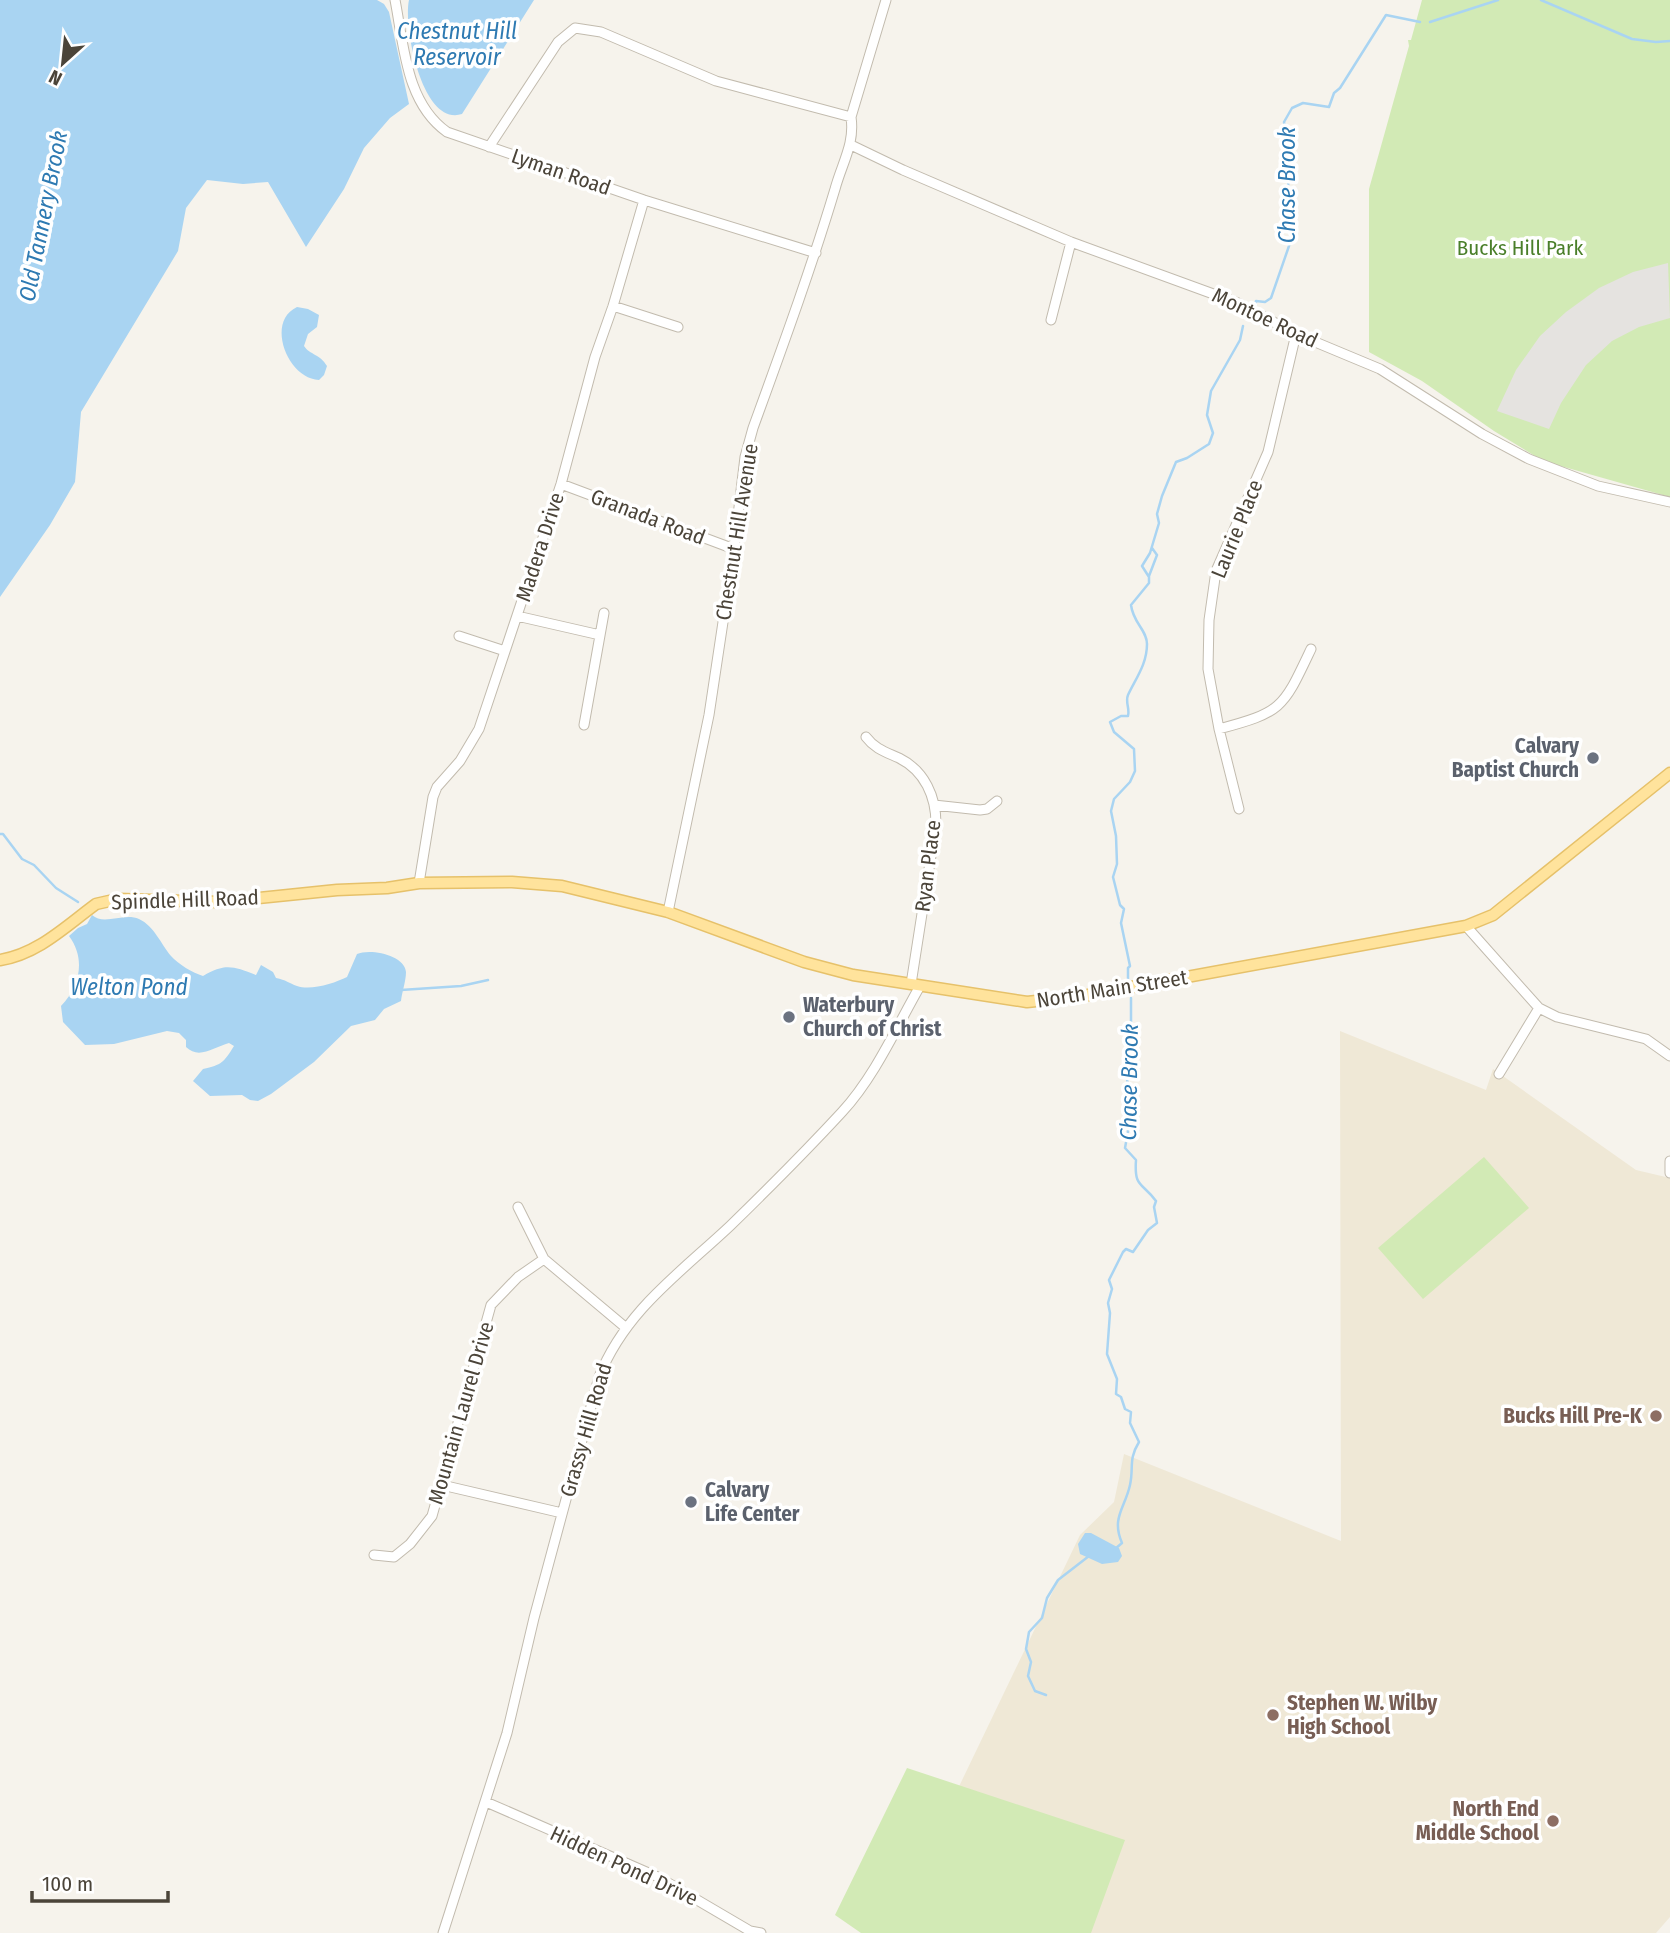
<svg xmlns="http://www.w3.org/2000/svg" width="1670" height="1933" font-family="'Fira Sans Condensed',sans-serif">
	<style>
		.education { fill: #efe8d6 }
		.green { fill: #d2eab5 }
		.parking { fill: #e5e3e0 }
		.water { fill: #a9d4f2 }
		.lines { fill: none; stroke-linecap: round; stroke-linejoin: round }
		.stream { stroke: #a9d4f2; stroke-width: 2.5 }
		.minor-casing { stroke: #c2bbae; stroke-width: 11 }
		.major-casing { stroke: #e6c16a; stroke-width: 13 }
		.minor { stroke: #fff; stroke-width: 9 }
		.major { stroke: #ffe39c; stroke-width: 10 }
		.worship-dot { fill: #6b7280; stroke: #fff; stroke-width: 2.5 }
		.education-dot { fill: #8d6e63; stroke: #fff; stroke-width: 2.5 }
		.labels { text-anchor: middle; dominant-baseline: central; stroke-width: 7; stroke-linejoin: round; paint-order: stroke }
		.street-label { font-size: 21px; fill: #4b4439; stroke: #fff }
		.park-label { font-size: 21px; fill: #4a7f2a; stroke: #fff }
		.worship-label { font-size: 21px; font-weight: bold; fill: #5b616d; stroke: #fff; text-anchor: start }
		.education-label { font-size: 21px; font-weight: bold; fill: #785e54; stroke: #fff; text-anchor: end }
		.water-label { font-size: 23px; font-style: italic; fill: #2e7ab2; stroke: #fff }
	</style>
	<rect width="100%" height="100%" fill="#f6f3ec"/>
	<path class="education" d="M1340 1031 1486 1090 1493 1069 1636 1170 1670 1178V1917L1656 1933H879L914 1880 1080 1535 1114 1502 1124 1454 1341 1541Z"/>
	<path class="green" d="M1422 0H1670V497L1543 461 1494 431 1422 381 1369 352V189L1409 46 1408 40H1411Z
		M1484 1157 1529 1208 1423 1299 1378 1248Z
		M907 1768 1125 1840 1091 1933H861L835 1915Z"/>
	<path class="parking" d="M1668 263 1670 318 1639 327 1612 341 1586 365 1561 403 1549 429 1497 411 1516 370 1540 336 1566 312 1599 288 1633 272Z"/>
	<path class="water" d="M0 0H377L384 4 389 12 409 104 390 118 364 148 344 189 306 247 268 182 243 184 207 180 186 208 178 251 81 412 75 482 50 525 0 597Z
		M409 0H534L462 114C422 127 403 26 409 0Z
		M297 307 308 309 319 315 317 327 308 334 304 346C310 355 320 354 327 366L324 375 319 380C288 379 265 322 297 307Z
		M92 915C104 926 124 912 139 919 154 926 161 944 171 956 178 964 193 973 203 976 225 963 233 966 256 975L261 965 273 972 276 978C286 980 289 983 297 986 311 991 335 983 347 977L357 954C370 948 405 955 406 972 406 981 402 992 401 1001L384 1009 375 1020 351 1026 314 1062 271 1094 258 1101 250 1100 242 1095 210 1096 193 1081 203 1069C222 1065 224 1062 234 1046L229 1043C214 1047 199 1060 186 1047V1040L179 1033 167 1031 114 1044 85 1045 63 1022 61 1006C80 986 86 959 69 936L78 928 87 924Z
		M1085 1533H1091L1119 1548 1122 1556 1118 1562 1102 1564 1080 1554 1078 1544Z"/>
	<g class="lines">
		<path class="stream" d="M1541 0 1632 39 1656 42 1670 41
			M1430 22 1498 0
			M1255 304 1256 301 1265 302 1271 298 1289 246 1292 224 1287 194 1291 162 1284 122 1292 108 1303 103 1329 107 1334 93 1340 88 1386 15 1420 22
			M1149 576 1157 555 1152 548
			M0 834H3L22 859 34 865 56 888 78 902
			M1128 980V968L1130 966 1121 923 1124 909 1120 905 1113 877 1117 864 1116 836 1111 811 1114 799 1130 782 1135 771 1134 749 1114 732 1110 722 1121 716H1128C1130 708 1125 702 1128 695 1136 678 1147 664 1147 644 1147 630 1133 623 1131 605L1149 583V577L1142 566 1150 553 1159 523 1157 514 1162 496 1176 462 1187 458 1209 444 1213 433 1207 415 1211 391 1240 340 1243 326
			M401 990 461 986 488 980
			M1115 1549 1122 1543C1111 1518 1125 1508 1130 1485 1134 1467 1128 1460 1139 1442L1130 1423 1131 1412 1125 1409 1121 1397 1116 1394 1117 1379 1107 1354 1110 1313 1108 1303 1112 1289 1109 1280 1123 1252 1126 1249 1133 1252 1148 1230 1157 1223 1154 1207 1156 1201C1142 1182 1134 1188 1136 1160L1125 1148 1130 1120 1129 1087 1125 1072 1131 1043V998
			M1046 1695 1035 1691 1028 1676 1031 1662 1026 1649 1029 1632 1042 1618 1047 1598 1058 1580 1089 1556"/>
		<g class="minor-casing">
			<path id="minor" d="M395 0C404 46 406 103 447 132L644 200 816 253
				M851 145 903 170 1071 242 1238 303 1296 334 1380 369 1482 434 1529 459 1598 486 1670 502
				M489 147 558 42 575 28 601 32 716 81 851 117
				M613 306 678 327
				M1051 320 1071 242
				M561 484 734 549
				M517 616 600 635
				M459 636 505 651
				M584 725 604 613
				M1219 729C1283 712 1283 708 1311 649
				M866 737C875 749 886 752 899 758 925 771 936 797 936 824L911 984
				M934 805 980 810 987 809 997 801
				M1239 809 1219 729 1208 669 1209 620 1216 571 1268 452 1296 334
				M419 883 433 797 437 787 460 761 479 729 561 484 595 357 613 306 644 200
				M668 912 709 715 734 549 745 457 753 428C782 348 811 269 835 189 842 163 855 144 851 117L886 0
				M1466 926 1539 1008 1557 1017 1646 1039 1670 1056
				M1499 1074 1539 1008
				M1670 1161V1173
				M518 1207 544 1259 625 1327
				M442 1485 562 1513
				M374 1555 394 1557 410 1544 432 1516 491 1305 518 1277 544 1259
				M486 1802 658 1877 750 1931 761 1933
				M443 1933 507 1733 534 1618 599 1377C625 1311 680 1273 730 1226 768 1189 806 1151 842 1112 875 1076 896 1028 920 986"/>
		</g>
		<g class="major-casing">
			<path id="major" d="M0 960C38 954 66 926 96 904L118 899 219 902 337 890 387 888 419 883 512 882 562 886 668 912 804 962 853 975 1027 1002 1083 996 1466 926 1493 915 1670 773"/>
		</g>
		<use href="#minor" class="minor"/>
		<use href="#major" class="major"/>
	</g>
	<g class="worship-dot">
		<circle cx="1593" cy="758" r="7"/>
		<circle cx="789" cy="1017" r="7"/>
		<circle cx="691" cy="1502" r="7"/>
	</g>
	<g class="education-dot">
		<circle cx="1656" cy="1416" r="7"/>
		<circle cx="1273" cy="1715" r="7"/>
		<circle cx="1553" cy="1821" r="7"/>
	</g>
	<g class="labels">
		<g class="street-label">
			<text transform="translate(561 172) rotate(19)">Lyman Road</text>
			<text transform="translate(1265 318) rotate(25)">Montoe Road</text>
			<text transform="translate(648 517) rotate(21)">Granada Road</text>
			<text transform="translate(1237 529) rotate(-68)">Laurie Place</text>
			<text transform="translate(737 532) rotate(-81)">Chestnut Hill Avenue</text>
			<text transform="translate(540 547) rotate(-72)">Madera Drive</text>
			<text transform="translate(928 866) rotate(-83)">Ryan Place</text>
			<text transform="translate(185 900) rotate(-2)">Spindle Hill Road</text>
			<text transform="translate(1112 989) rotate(-9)">North Main Street</text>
			<text transform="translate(461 1413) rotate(-74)">Mountain Laurel Drive</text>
			<text transform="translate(586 1430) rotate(-74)">Grassy Hill Road</text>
			<text transform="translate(624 1866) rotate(25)">Hidden Pond Drive</text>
		</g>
		<g class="park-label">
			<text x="1520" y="248">Bucks Hill Park</text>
		</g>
		<g class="worship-label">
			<text x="1579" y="746" text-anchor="end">Calvary<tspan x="1579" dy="24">Baptist Church</tspan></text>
			<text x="803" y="1005">Waterbury<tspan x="803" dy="24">Church of Christ</tspan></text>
			<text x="705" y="1490">Calvary<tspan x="705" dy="24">Life Center</tspan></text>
		</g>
		<g class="education-label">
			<text x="1642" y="1416">Bucks Hill Pre-K</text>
			<text x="1287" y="1703" text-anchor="start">Stephen W. Wilby<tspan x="1287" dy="24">High School</tspan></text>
			<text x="1539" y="1809">North End<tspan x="1539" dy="24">Middle School</tspan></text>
		</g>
		<g class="water-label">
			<text x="457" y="31">Chestnut Hill<tspan x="457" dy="26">Reservoir</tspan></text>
			<text transform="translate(1287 185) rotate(-90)">Chase Brook</text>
			<text transform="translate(43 216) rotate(-79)">Old Tannery Brook</text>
			<text x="129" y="987">Welton Pond</text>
			<text transform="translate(1129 1082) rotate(-89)">Chase Brook</text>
		</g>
	</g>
	<g transform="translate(63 63) rotate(207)" stroke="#ffffff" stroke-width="5" paint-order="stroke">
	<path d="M0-5L12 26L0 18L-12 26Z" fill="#4b4439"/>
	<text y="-10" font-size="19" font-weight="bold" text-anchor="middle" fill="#4b4439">N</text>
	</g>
	<path d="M32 1891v10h136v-10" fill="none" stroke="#4b4439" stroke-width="3.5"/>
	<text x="42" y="1891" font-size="21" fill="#4b4439" stroke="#ffffff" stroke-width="5" paint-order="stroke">100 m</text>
</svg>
